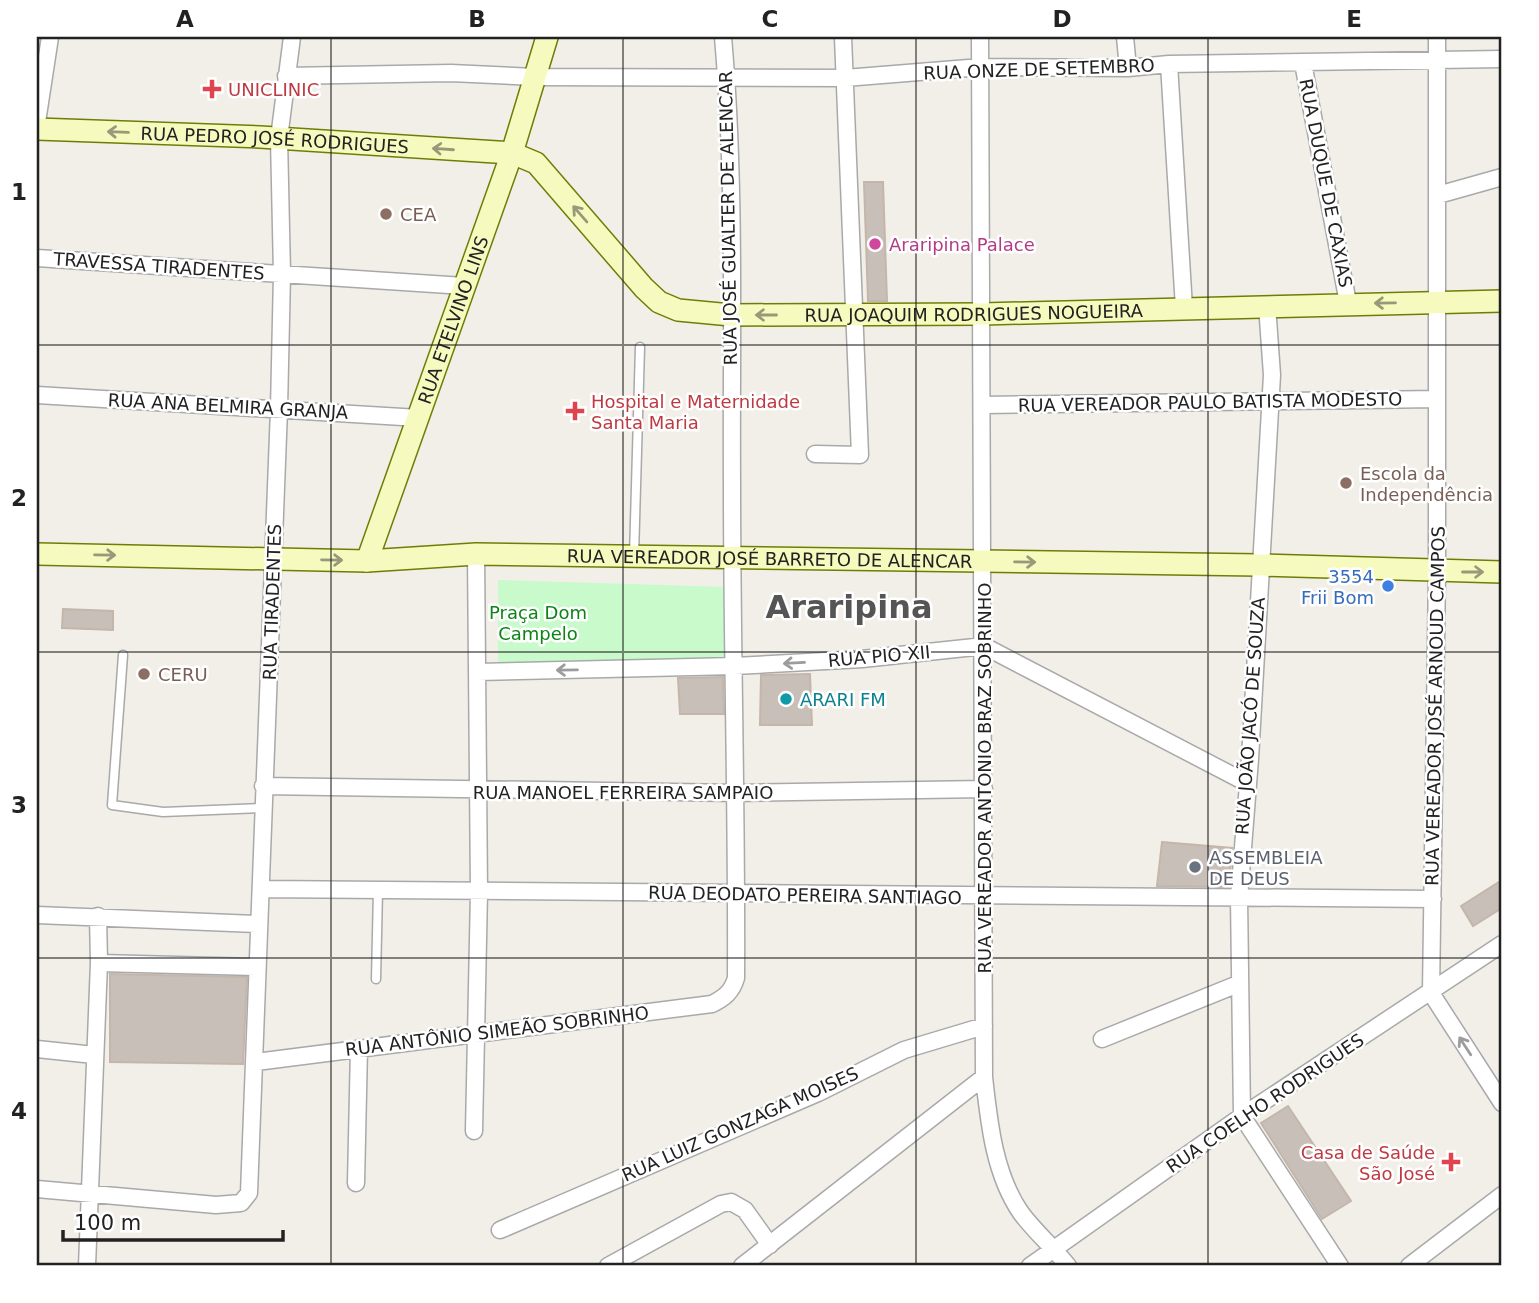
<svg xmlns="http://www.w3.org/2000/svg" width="1539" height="1303" font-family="'DejaVu Sans',sans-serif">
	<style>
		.park { fill: #c8facc }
		.building { fill: #c7bfb8; stroke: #c4b6ab; stroke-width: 2 }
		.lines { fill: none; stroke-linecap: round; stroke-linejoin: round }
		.lane-casing { stroke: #a9a9a9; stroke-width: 11 }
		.street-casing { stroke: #a9a9a9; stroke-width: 19 }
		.secondary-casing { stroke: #707d05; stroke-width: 24 }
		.lane { stroke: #fff; stroke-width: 8 }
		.street { stroke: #fff; stroke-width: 16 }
		.secondary { stroke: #f7fabf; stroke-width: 21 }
		.oneway { stroke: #979978 }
		.oneway2 { stroke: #9c9c9c }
		.grid { fill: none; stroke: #222; stroke-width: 2; stroke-opacity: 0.55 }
		.health-dot { fill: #e0444e; stroke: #fff; stroke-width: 2.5 }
		.education-dot { fill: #8d6e63; stroke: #fff; stroke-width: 2.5 }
		.hotel-dot { fill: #d1479c; stroke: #fff; stroke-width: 2.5 }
		.shop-dot { fill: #3f7fe0; stroke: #fff; stroke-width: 2.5 }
		.culture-dot { fill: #0f9aa8; stroke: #fff; stroke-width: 2.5 }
		.worship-dot { fill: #6b7280; stroke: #fff; stroke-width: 2.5 }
		.labels { text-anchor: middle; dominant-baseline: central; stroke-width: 5; stroke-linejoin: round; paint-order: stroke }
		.street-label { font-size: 18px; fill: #222; stroke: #fff }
		.health-label { font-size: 18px; fill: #be3a42; stroke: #fff; text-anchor: start }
		.education-label { font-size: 18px; fill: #785e54; stroke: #fff; text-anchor: start }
		.hotel-label { font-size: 18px; fill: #b23c85; stroke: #fff; text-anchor: start }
		.shop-label { font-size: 18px; fill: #366cbe; stroke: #fff; text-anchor: end }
		.park-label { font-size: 18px; fill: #0c8416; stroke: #fff }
		.culture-label { font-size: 18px; fill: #0d838f; stroke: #fff; text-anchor: start }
		.worship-label { font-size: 18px; fill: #5b616d; stroke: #fff; text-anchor: start }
		.town-label { font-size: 32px; font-weight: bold; fill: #555; stroke: #fff }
		.neatline { fill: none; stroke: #222; stroke-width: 2.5 }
		.grid-label { font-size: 23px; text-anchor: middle; font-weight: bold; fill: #222 }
	</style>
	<rect width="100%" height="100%" fill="#f2efe9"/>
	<path class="park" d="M498 580 726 587V657L498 663Z"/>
	<path class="building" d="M864 182H883L887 301H868Z
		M63 609 113 611V630L62 628Z
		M810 674 812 725H760L761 675Z
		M723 677 724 714H680L678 678Z
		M1162 842 1232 848 1229 887 1157 886Z
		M1502 880V908L1473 926 1461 906Z
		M110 974 247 977 243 1064 110 1062Z
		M1288 1106 1351 1201 1322 1219 1261 1123Z"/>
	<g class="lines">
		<g class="lane-casing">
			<path id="lane" d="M634 556 640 347
				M123 655 112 805 163 812 263 808
				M376 979 378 890"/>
		</g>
		<g class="street-casing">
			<path id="street" d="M980 37 984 1077C989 1122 994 1174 1021 1213 1035 1232 1054 1248 1068 1266
				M1125 37 1128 68
				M1437 37V572L1431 993 1502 1103
				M1303 63 1348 303
				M1169 64 1184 308
				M286 76 451 73 535 77 845 78 981 67 1128 68 1169 64 1502 59
				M37 122 50 37
				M1438 195 1502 177
				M37 258 464 286
				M1267 305 1272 375 1250 759 1239 898 1242 1116 1340 1266
				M37 395 419 418
				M983 405 1437 399
				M815 454 860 455 843 37
				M478 672 735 666 862 659 984 646 1247 783
				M263 786 737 793 984 789
				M261 889 1433 899
				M37 915 258 924
				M99 963 257 967
				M1102 1039 1238 984
				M37 1049 94 1055
				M256 1062 712 1004C724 998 732 992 736 978 737 814 732 650 732 486 731 337 736 185 723 37
				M474 1131 479 892 476 554
				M356 1183 359 1048
				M37 1189 216 1205 241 1203 249 1193 279 409 282 274 279 138 292 37
				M500 1230 818 1093 904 1050 984 1026
				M87 1266 99 963 98 916
				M608 1266 721 1204 731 1202 745 1210 770 1245
				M742 1266 984 1077
				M1030 1266 1242 1116 1502 944
				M1409 1266 1502 1195"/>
		</g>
		<g class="secondary-casing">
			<g id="secondary">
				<path id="s1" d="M37 129 260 137 512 153 536 163 644 288 659 302 678 310 731 315 983 314 1502 301"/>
				<path id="s2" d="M37 554 367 561 476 554 1259 565 1502 572"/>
				<path id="s3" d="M367 561 512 153 547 37"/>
			</g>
		</g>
		<use href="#lane" class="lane"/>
		<use href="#street" class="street"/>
		<use href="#secondary" class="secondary"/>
	</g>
	<defs><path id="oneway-shaft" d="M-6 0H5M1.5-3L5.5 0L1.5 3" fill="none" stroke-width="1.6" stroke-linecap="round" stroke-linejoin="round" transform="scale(1.75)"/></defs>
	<g class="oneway">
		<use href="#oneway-shaft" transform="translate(118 132) rotate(-178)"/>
		<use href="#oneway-shaft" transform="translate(443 149) rotate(-176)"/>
		<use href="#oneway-shaft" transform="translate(580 214) rotate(-131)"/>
		<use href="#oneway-shaft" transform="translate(1385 303) rotate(179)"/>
		<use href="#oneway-shaft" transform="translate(766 315) rotate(180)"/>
		<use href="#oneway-shaft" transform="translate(105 555) rotate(1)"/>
		<use href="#oneway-shaft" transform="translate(332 560) rotate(1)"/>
		<use href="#oneway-shaft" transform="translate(1025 562) rotate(1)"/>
		<use href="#oneway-shaft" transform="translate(1473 572)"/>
	</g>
	<g class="oneway2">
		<use href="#oneway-shaft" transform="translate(794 663) rotate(177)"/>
		<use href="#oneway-shaft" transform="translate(567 670) rotate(179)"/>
		<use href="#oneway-shaft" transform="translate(1465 1046) rotate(-123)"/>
	</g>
	<path class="grid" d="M331 37V1266M623 37V1266M916 37V1266M1208 37V1266M37 345H1502M37 652H1502M37 958H1502"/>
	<g class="health-dot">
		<path d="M208.5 78.5h7v7h7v7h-7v7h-7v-7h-7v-7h7z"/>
		<path d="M571.5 400.5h7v7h7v7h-7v7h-7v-7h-7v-7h7z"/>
		<path d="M1447.5 1151.5h7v7h7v7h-7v7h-7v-7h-7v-7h7z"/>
	</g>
	<g class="education-dot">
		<circle cx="386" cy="214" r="7"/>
		<circle cx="1346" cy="483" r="7"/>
		<circle cx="144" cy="674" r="7"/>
	</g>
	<circle class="hotel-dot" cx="875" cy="244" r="7"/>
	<circle class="shop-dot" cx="1388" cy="586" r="7"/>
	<circle class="culture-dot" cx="786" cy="699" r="7"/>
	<circle class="worship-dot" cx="1195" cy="867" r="7"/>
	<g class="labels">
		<g class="street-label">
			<text transform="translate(1039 69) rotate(-2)">RUA ONZE DE SETEMBRO</text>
			<text stroke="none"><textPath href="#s1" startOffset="238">RUA PEDRO JOSÉ RODRIGUES</textPath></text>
			<text transform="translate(1326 183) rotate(79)">RUA DUQUE DE CAXIAS</text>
			<text transform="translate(728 218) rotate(-91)">RUA JOSÉ GUALTER DE ALENCAR</text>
			<text transform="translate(159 266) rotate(4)">TRAVESSA TIRADENTES</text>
			<text stroke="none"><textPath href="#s1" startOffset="1004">RUA JOAQUIM RODRIGUES NOGUEIRA</textPath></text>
			<text stroke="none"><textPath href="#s3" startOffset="256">RUA ETELVINO LINS</textPath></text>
			<text transform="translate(1210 402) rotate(-1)">RUA VEREADOR PAULO BATISTA MODESTO</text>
			<text transform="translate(228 406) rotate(3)">RUA ANA BELMIRA GRANJA</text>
			<text stroke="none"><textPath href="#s2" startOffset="733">RUA VEREADOR JOSÉ BARRETO DE ALENCAR</textPath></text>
			<text transform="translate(272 602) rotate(-88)">RUA TIRADENTES</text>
			<text transform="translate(879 656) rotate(-5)">RUA PIO XII</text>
			<text transform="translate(1435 706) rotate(-89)">RUA VEREADOR JOSÉ ARNOUD CAMPOS</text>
			<text transform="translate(1250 716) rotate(-86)">RUA JOÃO JACÓ DE SOUZA</text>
			<text transform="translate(984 778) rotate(-90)">RUA VEREADOR ANTONIO BRAZ SOBRINHO</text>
			<text x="623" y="792">RUA MANOEL FERREIRA SAMPAIO</text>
			<text transform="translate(805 895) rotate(1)">RUA DEODATO PEREIRA SANTIAGO</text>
			<text transform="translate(497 1031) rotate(-7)">RUA ANTÔNIO SIMEÃO SOBRINHO</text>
			<text transform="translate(1265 1103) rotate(-34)">RUA COELHO RODRIGUES</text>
			<text transform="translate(740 1124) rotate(-24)">RUA LUIZ GONZAGA MOISES</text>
		</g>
		<g class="health-label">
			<text x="228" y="89">UNICLINIC</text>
			<text x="591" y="401">Hospital e Maternidade<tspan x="591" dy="21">Santa Maria</tspan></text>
			<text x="1435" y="1152" text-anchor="end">Casa de Saúde<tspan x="1435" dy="21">São José</tspan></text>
		</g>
		<g class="education-label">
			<text x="400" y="214">CEA</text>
			<text x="1360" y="473">Escola da<tspan x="1360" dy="21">Independência</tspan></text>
			<text x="158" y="674">CERU</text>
		</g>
		<g class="hotel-label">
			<text x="889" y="244">Araripina Palace</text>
		</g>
		<g class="shop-label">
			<text x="1374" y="576">3554<tspan x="1374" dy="21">Frii Bom</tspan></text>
		</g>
		<g class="park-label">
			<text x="538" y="612">Praça Dom<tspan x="538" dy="21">Campelo</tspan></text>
		</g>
		<g class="culture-label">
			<text x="800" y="699">ARARI FM</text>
		</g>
		<g class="worship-label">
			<text x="1209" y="857">ASSEMBLEIA<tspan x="1209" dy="21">DE DEUS</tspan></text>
		</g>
		<g class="town-label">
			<text x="849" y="607">Araripina</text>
		</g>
	</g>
	<rect width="1539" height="1303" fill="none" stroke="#ffffff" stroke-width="77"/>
	<path d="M63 1230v10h220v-10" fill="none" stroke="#222222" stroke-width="3.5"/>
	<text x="74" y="1230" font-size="21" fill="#222222" stroke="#ffffff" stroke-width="5" paint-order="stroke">100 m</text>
	<rect x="38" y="38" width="1462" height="1226" class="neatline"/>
	<g class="grid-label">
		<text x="185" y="27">A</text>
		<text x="477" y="27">B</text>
		<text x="770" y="27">C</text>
		<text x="1062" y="27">D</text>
		<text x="1354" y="27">E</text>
		<text x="19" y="200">1</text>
		<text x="19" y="506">2</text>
		<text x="19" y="813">3</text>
		<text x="19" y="1119">4</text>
	</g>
</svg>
